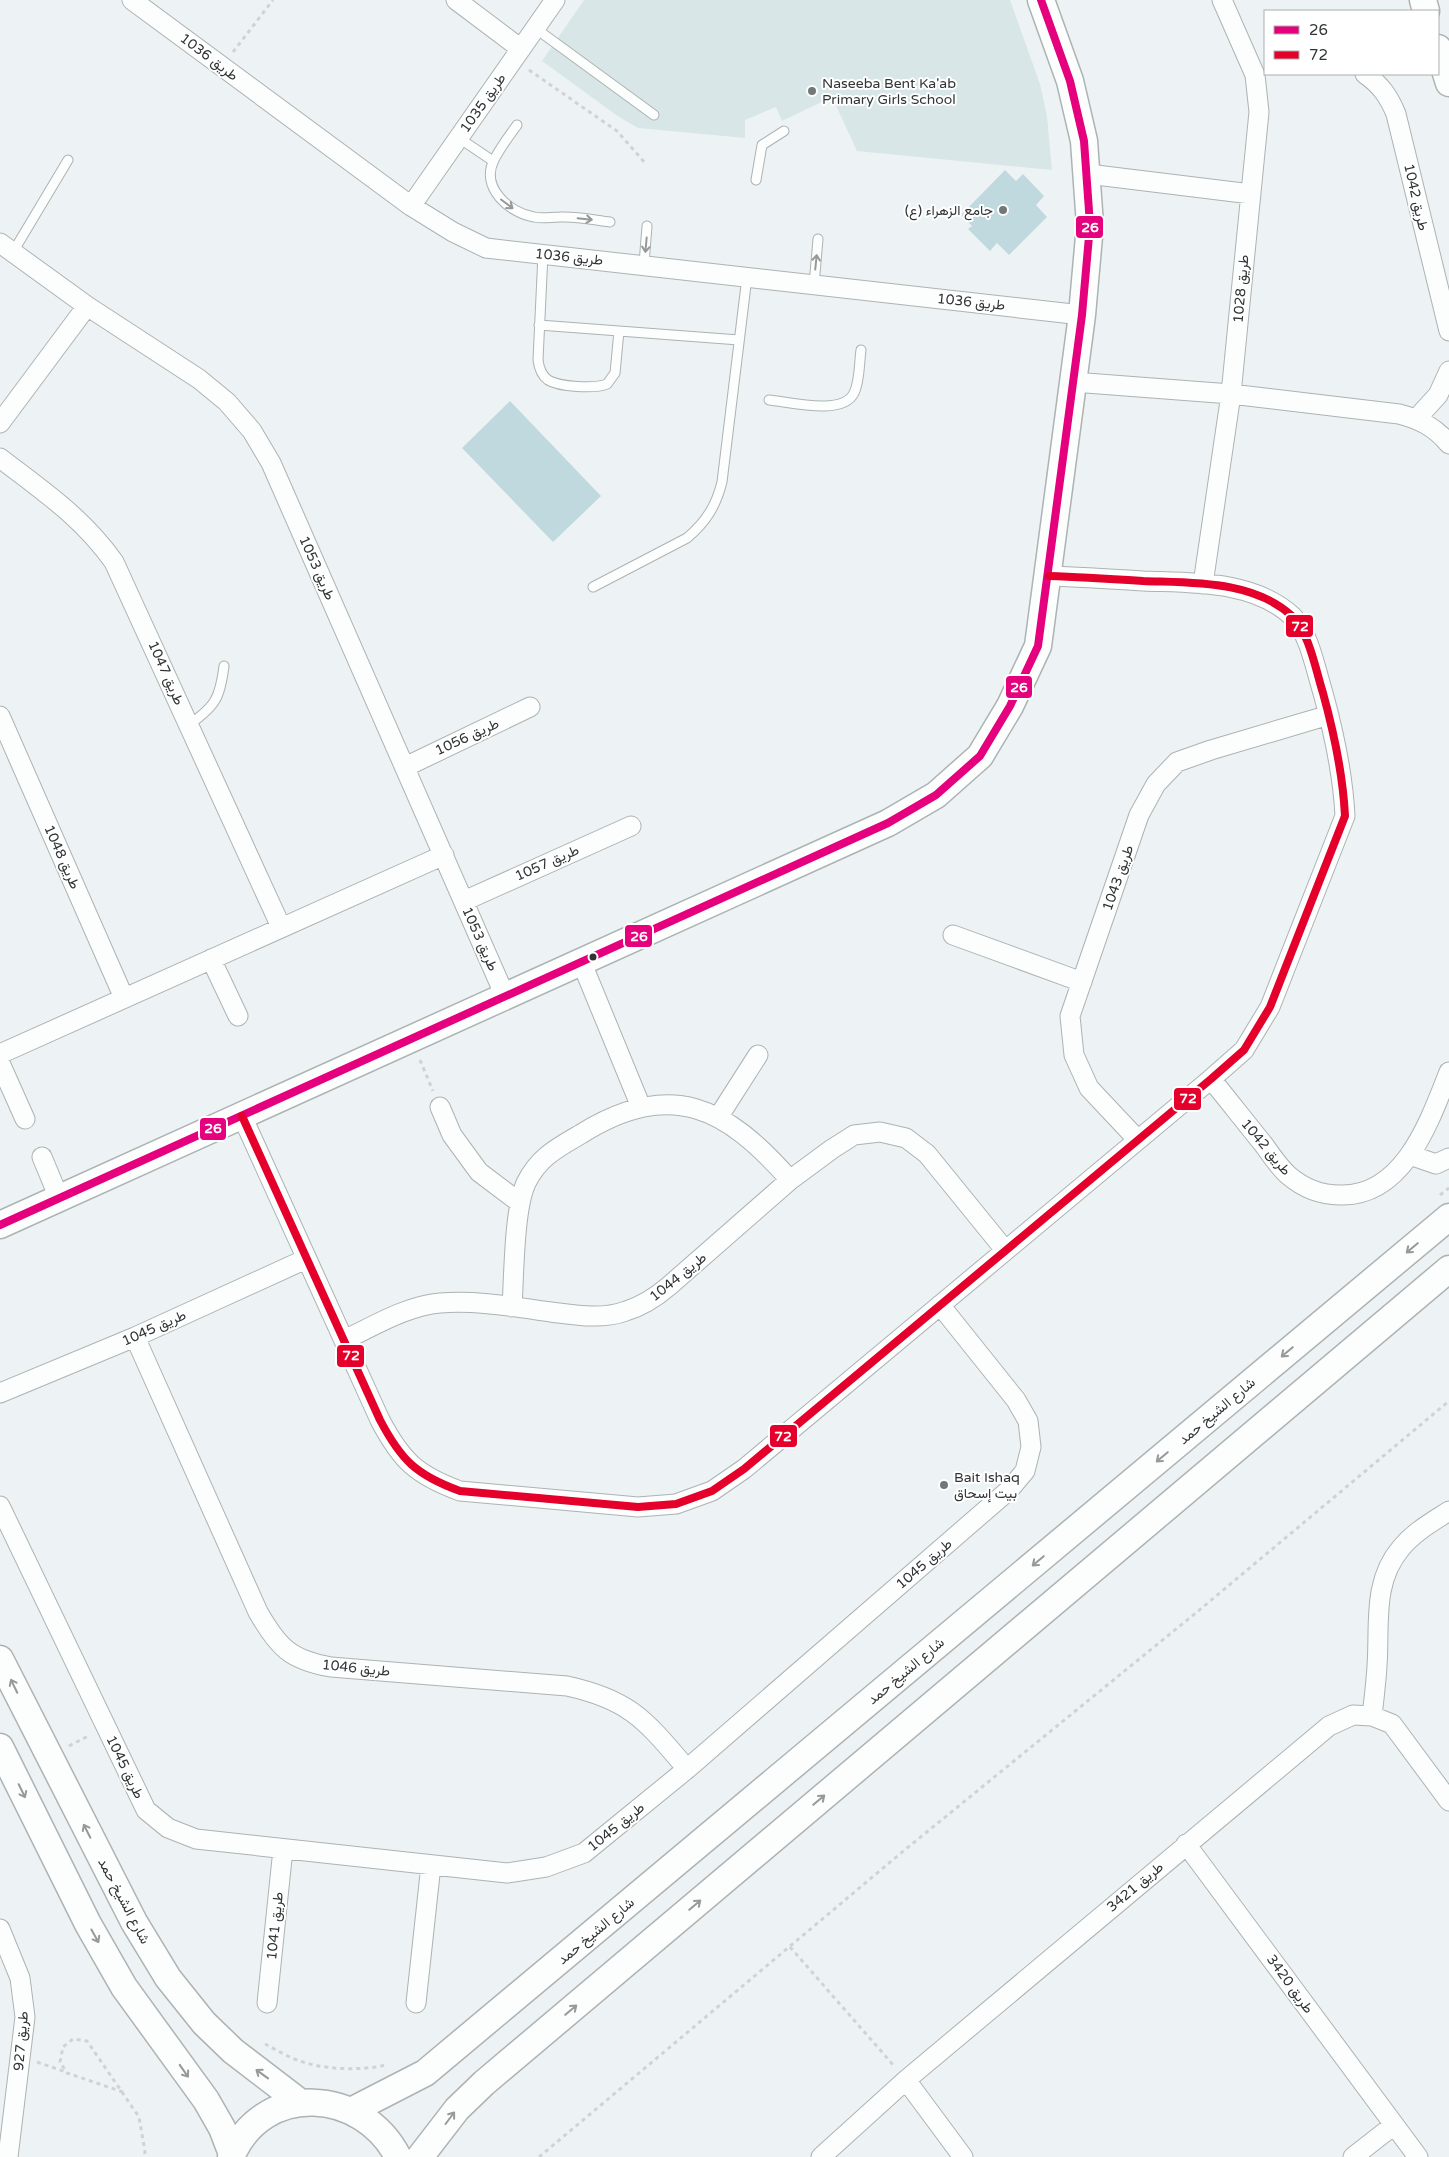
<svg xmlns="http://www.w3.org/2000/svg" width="1449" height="2157" font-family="'Varela Round',Vazirmatn,sans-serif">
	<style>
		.built { fill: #d8e6e8 }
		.building { fill: #c0d9de }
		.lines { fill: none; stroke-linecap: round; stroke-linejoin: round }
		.lane-casing { stroke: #adb2b2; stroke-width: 11 }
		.street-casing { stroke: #adb2b2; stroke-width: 21 }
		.secondary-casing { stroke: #adb2b2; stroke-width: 29 }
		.path { stroke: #d1d2d3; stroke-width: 3; stroke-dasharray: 4 4; stroke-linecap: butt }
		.lane { stroke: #fcfdfd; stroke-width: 9 }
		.street { stroke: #fcfdfd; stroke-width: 19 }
		.secondary { stroke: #fcfdfd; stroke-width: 26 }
		.bus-1-casing { stroke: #fff; stroke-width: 11 }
		.bus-2-casing { stroke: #fff; stroke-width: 11 }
		.bus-1 { stroke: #e5007d; stroke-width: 8 }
		.bus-2 { stroke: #e4002b; stroke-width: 8 }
		.oneway { stroke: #969899 }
		.poi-dot { fill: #727778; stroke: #fff; stroke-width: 2 }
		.bus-dot { fill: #303435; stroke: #fff; stroke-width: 2 }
		.labels { text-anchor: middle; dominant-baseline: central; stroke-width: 4; stroke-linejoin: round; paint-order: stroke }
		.street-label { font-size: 14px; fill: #303435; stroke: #fff }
		.poi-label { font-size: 14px; fill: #303435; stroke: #fff; text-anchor: start }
		.line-badge { stroke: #fff; stroke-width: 2 }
		.badge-label { font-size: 14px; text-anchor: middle; font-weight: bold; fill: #fff }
	</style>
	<rect width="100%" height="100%" fill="#edf3f4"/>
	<path class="built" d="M584 0H1010L1040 84 1047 116 1052 170 857 151 832 97 782 121 776 107 745 120V138L638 128 619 117 542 61Z"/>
	<path class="building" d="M1005 170 1016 181 1023 174 1044 196 1036 205 1047 217 1009 255 997 243 990 251 968 229 972 226 961 215Z
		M510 401 601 496 553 542 462 448Z"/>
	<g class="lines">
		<g class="lane-casing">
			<path id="lane" d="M535 28 654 115
				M517 125C509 136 500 148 494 160 480 187 509 213 534 217 543 219 551 217 560 217 576 216 594 220 610 222
				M459 138 493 161
				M756 180 762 145 784 131
				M13 252 68 160
				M543 254 538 360C539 368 541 375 548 380 559 387 595 389 607 384L615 373 619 331
				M644 264 647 226
				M814 285 818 239
				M539 325 739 340
				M769 400C790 402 843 416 854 393 860 381 859 364 861 350
				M593 587 687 538C706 522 716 506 722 482L747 277
				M189 725C215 706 220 699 224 666"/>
		</g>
		<g class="street-casing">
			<path id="street" d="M132 0 411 206 453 232 486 248 1082 315
				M456 0 521 49
				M1365 74C1381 85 1389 97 1396 114L1449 331
				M1088 174 1251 194
				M411 206 555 0
				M0 243 87 306 199 379 227 402 252 431 271 463 505 996
				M1073 382 1231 394 1399 414C1419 419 1435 427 1449 444
				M1417 418 1438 395 1449 371
				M0 423 87 306
				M0 458C43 491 82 517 114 562L281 927
				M1203 584 1231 394 1259 112 1255 75 1222 0
				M0 716 124 998
				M405 767 530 707
				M464 901 631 826
				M953 935 1082 982
				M211 959 238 1016
				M581 961 641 1107
				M0 1054 444 855
				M0 1063 25 1119
				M1211 1079C1229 1101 1246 1123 1264 1145 1271 1155 1279 1167 1288 1175 1303 1188 1320 1195 1340 1195 1404 1197 1430 1120 1449 1072
				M440 1107 452 1135 479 1172 520 1203
				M242 1116 380 1420C401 1460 416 1475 460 1491L638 1507 676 1504 712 1491 744 1469 1211 1079 1244 1050 1270 1007 1345 816C1343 775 1334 733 1323 693 1316 671 1309 632 1292 616 1253 580 1192 583 1143 581 1112 579 1080 577 1049 576
				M719 1116 758 1055
				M1137 1139 1089 1088 1074 1055 1070 1016 1139 815 1156 784 1177 762 1211 750 1329 715
				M1410 1155 1436 1164 1449 1158
				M42 1157 59 1198
				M512 1307C514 1275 514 1209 526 1183 539 1157 557 1148 581 1134 671 1078 726 1107 790 1180
				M135 1337 258 1612C278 1647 290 1660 331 1667L567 1686C631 1700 646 1721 687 1769
				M344 1340C374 1326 406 1306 440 1303 476 1300 515 1307 551 1312 575 1315 602 1320 626 1311 643 1306 656 1297 669 1286L790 1180 832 1149 854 1135 880 1132 906 1138 927 1154 1005 1250
				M0 1393 135 1337 306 1259
				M0 1506 146 1810 168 1828 196 1839 507 1873 546 1867 584 1853 687 1769 1009 1490 1025 1471 1031 1447 1028 1421 1016 1400 940 1305
				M1372 1716C1374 1699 1376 1683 1377 1666 1380 1625 1372 1582 1401 1548 1414 1532 1432 1522 1449 1511
				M1186 1844 1418 2157
				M0 1929 20 1978 25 2017 8 2157
				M267 2003 283 1849
				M416 2003 431 1865
				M906 2080 963 2157
				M821 2157 906 2080 1329 1726 1353 1715 1372 1716 1392 1724 1449 1801
				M1353 2157 1394 2125"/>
		</g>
		<g class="secondary-casing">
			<path id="secondary" d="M1423 0 1426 11
				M1438 48 1449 83
				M0 1225 888 823 936 795 980 756 1010 706 1038 646 1082 315 1090 225 1084 141 1070 81 1041 0
				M0 1659 134 1922 168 1978 204 2023 233 2051 301 2103
				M0 1747 88 1924 124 1987 206 2100 222 2128 232 2154
				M353 2110 425 2073 1449 1217
				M231 2157C263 2081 363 2088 398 2157
				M420 2157 457 2109 484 2083 1449 1269"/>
		</g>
		<path class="path" d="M233 52 273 0
			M529 70 617 131 646 164
			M420 1060 433 1091
			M1440 1195 1449 1188
			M69 1746 90 1735
			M790 1947 895 2067
			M265 2044C275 2049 286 2056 297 2060 324 2070 359 2071 387 2065
			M37 2062 66 2072
			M123 2092 67 2073 60 2062 63 2047 73 2039 87 2041 139 2117 145 2152 144 2157
			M539 2157 901 1853 1197 1612 1449 1401"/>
		<use href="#lane" class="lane"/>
		<use href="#street" class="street"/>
		<use href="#secondary" class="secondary"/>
		<g class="bus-1-casing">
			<path id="bus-1" d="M0 1225 888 823 936 795 980 756 1010 706 1038 646 1082 315 1090 225 1084 141 1070 81 1041 0"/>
		</g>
		<g class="bus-2-casing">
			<path id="bus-2" d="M242 1116 380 1420C401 1460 416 1475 460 1491L638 1507 676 1504 712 1491 744 1469 1211 1079 1244 1050 1270 1007 1345 816C1343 775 1334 733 1323 693 1316 671 1309 632 1292 616 1253 580 1192 583 1143 581 1112 579 1080 577 1049 576"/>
		</g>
		<use href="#bus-1" class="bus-1"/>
		<use href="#bus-2" class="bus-2"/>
	</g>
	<defs><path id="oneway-shaft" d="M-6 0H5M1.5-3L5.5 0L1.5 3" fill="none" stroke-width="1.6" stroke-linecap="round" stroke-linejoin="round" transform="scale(1.25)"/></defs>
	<g class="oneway">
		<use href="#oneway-shaft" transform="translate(507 204) rotate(37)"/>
		<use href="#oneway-shaft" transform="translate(585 219) rotate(6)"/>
		<use href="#oneway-shaft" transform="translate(646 245) rotate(95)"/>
		<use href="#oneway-shaft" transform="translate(816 262) rotate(-84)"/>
		<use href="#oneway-shaft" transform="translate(1412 1248) rotate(140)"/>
		<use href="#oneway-shaft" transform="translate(1287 1352) rotate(140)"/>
		<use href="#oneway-shaft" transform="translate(1162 1457) rotate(140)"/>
		<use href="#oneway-shaft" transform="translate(1038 1561) rotate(140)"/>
		<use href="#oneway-shaft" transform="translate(14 1686) rotate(-116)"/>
		<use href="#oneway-shaft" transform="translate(22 1791) rotate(64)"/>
		<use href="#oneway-shaft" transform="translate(819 1800) rotate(-40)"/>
		<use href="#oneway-shaft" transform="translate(87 1831) rotate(-117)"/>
		<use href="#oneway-shaft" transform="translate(695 1905) rotate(-40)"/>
		<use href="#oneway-shaft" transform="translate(95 1936) rotate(61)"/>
		<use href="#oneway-shaft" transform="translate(571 2010) rotate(-40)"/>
		<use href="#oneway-shaft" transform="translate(184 2071) rotate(55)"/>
		<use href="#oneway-shaft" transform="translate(262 2074) rotate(-144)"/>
		<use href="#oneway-shaft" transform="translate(450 2118) rotate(-53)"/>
	</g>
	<g class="poi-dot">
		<circle cx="812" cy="91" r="5"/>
		<circle cx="1003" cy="210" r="5"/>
		<circle cx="944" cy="1485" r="5"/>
	</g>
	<circle class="bus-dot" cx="593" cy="957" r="4.5"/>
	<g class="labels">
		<g class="street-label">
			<text transform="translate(209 57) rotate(37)">طريق 1036</text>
			<text transform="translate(483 103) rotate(-55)">طريق 1035</text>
			<text transform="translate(1416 197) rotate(77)">طريق 1042</text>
			<text transform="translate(569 257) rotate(6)">طريق 1036</text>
			<text transform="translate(1241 289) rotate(-85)">طريق 1028</text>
			<text transform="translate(971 302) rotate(6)">طريق 1036</text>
			<text transform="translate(317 568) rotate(66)">طريق 1053</text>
			<text transform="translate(166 673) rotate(66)">طريق 1047</text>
			<text transform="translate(467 737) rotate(-25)">طريق 1056</text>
			<text transform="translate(62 857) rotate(66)">طريق 1048</text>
			<text transform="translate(547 863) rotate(-24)">طريق 1057</text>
			<text transform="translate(1118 878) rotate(-71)">طريق 1043</text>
			<text transform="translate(480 939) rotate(66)">طريق 1053</text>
			<text transform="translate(1266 1147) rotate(50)">طريق 1042</text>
			<text transform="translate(678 1277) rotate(-39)">طريق 1044</text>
			<text transform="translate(154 1328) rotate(-24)">طريق 1045</text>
			<text transform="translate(1217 1411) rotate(-40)">شارع الشيخ حمد</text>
			<text transform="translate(924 1564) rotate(-41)">طريق 1045</text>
			<text transform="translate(356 1668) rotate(6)">طريق 1046</text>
			<text transform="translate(906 1671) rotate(-40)">شارع الشيخ حمد</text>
			<text transform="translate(125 1767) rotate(64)">طريق 1045</text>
			<text transform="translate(616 1827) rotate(-39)">طريق 1045</text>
			<text transform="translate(1135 1887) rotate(-40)">طريق 3421</text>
			<text transform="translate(124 1901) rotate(62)">شارع الشيخ حمد</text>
			<text transform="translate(275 1926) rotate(-84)">طريق 1041</text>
			<text transform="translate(596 1931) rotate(-40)">شارع الشيخ حمد</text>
			<text transform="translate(1290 1984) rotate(54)">طريق 3420</text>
			<text transform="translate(21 2041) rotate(-85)">طريق 927</text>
		</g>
		<g class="poi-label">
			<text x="822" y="83">Naseeba Bent Ka'ab<tspan x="822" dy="16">Primary Girls School</tspan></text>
			<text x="993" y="210" text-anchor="end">جامع الزهراء (ع)</text>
			<text x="954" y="1477">Bait Ishaq<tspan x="954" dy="16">بيت إسحاق</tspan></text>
		</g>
	</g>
	<g class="line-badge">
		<rect x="1075" y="215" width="29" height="24" rx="5" fill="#e5007d"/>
		<rect x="1285" y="614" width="29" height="24" rx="5" fill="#e4002b"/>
		<rect x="1005" y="675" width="28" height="24" rx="5" fill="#e5007d"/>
		<rect x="624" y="924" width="29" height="24" rx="5" fill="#e5007d"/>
		<rect x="1173" y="1087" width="29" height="24" rx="5" fill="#e4002b"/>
		<rect x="199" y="1117" width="28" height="24" rx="5" fill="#e5007d"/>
		<rect x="336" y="1344" width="29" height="24" rx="5" fill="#e4002b"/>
		<rect x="769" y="1424" width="29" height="24" rx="5" fill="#e4002b"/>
	</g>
	<g class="badge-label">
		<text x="1090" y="232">26</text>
		<text x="1300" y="631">72</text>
		<text x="1019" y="692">26</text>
		<text x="639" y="941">26</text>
		<text x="1188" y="1103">72</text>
		<text x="213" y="1133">26</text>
		<text x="351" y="1360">72</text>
		<text x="783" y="1441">72</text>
	</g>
	<rect x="1264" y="10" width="175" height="65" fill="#ffffff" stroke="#acaeae"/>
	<rect x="1274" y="26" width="25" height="8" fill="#e5007d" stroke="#acaeae"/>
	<text x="1309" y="35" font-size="15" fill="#303435">26</text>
	<rect x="1274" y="51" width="25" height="8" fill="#e4002b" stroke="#acaeae"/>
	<text x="1309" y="60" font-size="15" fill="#303435">72</text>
</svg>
